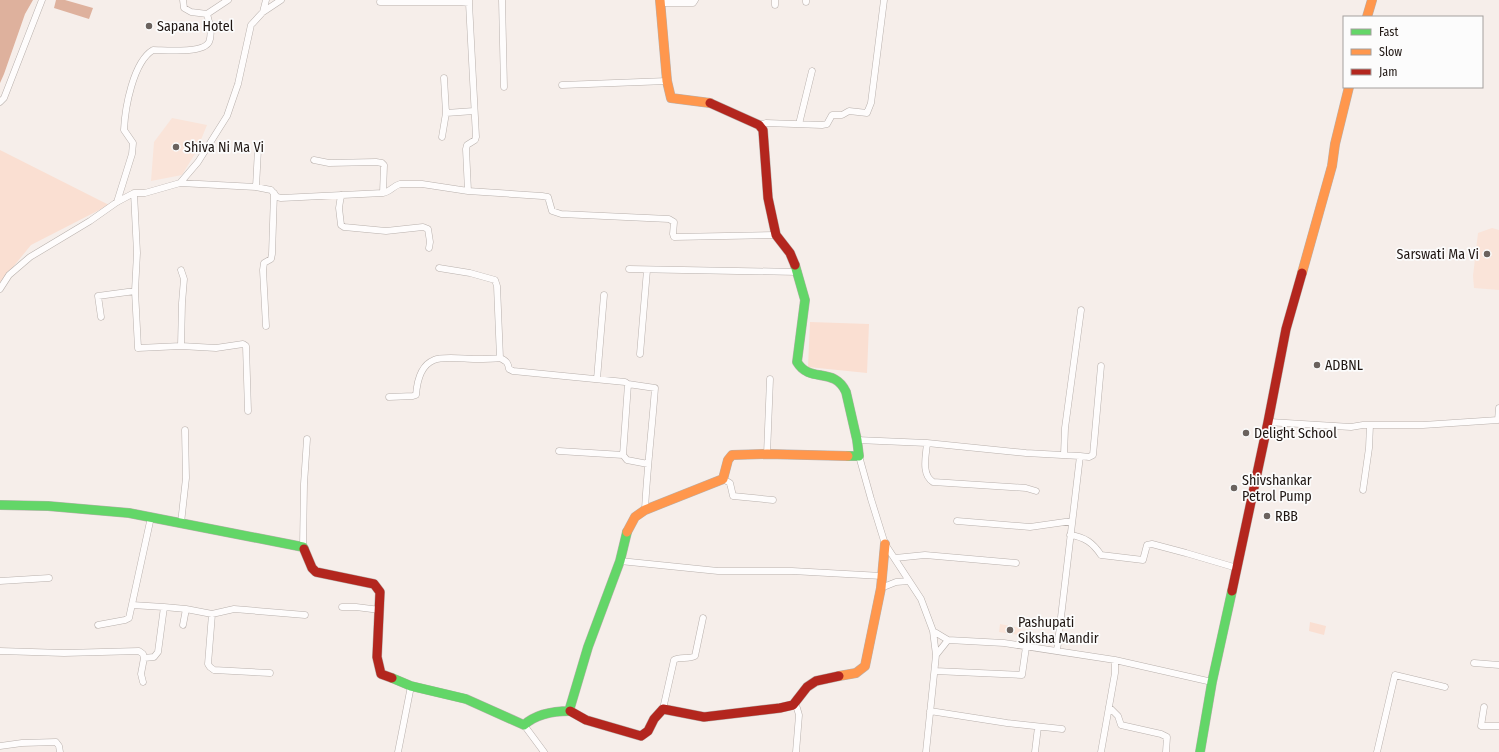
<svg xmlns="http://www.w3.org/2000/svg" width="1499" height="752" font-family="'Fira Sans Condensed',sans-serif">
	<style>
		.built { fill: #fae4d9 }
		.green { fill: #fadfd2 }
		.water { fill: #deb19d }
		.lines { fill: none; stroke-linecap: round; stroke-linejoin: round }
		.street-casing { stroke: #b8b0ac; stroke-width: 7 }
		.fast-casing { stroke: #b8b0ac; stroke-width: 10 }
		.slow-casing { stroke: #b8b0ac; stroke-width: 10 }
		.jam-casing { stroke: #b8b0ac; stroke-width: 10 }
		.street { stroke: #fefcfc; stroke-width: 6 }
		.fast { stroke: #63d668; stroke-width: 9 }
		.slow { stroke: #ff974d; stroke-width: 9 }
		.jam { stroke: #b3261e; stroke-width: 9 }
		.poi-dot { fill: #6a625e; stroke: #fcfcfc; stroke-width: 1.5 }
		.labels { text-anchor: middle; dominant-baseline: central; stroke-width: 3.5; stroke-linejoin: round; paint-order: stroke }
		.poi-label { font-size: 14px; fill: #1f1612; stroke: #fcfcfc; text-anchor: start }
	</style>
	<rect width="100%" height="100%" fill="#f6eeea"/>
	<path class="built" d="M172 118 207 125 196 152 182 175 151 181 154 142Z
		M1492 228 1499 230V290L1474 288 1473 276 1478 233Z
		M1000 624 1021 628 1020 635 999 632Z"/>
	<path class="green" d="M0 150 109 205 31 245 0 283Z
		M810 322 869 324 867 373 808 367Z
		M1310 622 1326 626 1324 635 1309 631Z"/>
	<path class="water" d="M0 0H33L25 14 4 74 0 83Z
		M56 0H65L93 8 89 19 54 8Z"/>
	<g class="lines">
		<g class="street-casing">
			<path id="street" d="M183 0 184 8 191 12 207 14 228 0
				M502 0 504 87
				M775 0V5
				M380 2H460L469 3V0
				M806 2V0
				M661 3H693L695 0
				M263 12 266 0
				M562 85 667 81
				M0 102 4 98 42 0
				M446 113 474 111
				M799 124 812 71
				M759 125 766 123 822 125 827 124 832 115H842L849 111 867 113 871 103 884 0
				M442 137 446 113 444 78
				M314 160 329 163 376 162 382 163 384 165 383 193
				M180 183 256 187 271 190 277 197 281 198 383 193C390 192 393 186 400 184H422L468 191 542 196 548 197 552 211 561 214 669 219 674 222 673 234 674 237 776 235
				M256 187 258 149
				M468 191 466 149 467 145 475 140 476 137 469 3
				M134 193 137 253 135 291 138 348 181 346 216 348 243 344 246 346 248 411
				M341 195 339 208 341 225 344 227 386 231 423 227 428 229 430 242 429 248
				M117 202 132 154 133 143 124 130C125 108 133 62 153 50 165 50 203 54 209 42 213 33 209 22 207 14
				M439 268 470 273 495 280 497 286 500 358
				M629 269 798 272
				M0 289 9 275 30 257 90 221 117 202 134 193H145L180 183 198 162 227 116 238 84 251 25 263 12 281 0
				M101 317 98 296 135 291
				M266 326 263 270 264 263 271 259 272 254 274 193
				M181 346 182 303 184 279 181 270
				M640 354 647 270
				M597 379 604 295
				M628 384 623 455 627 460 648 464
				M389 397 413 396 416 395C417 382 421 365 434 360 442 356 465 359 475 359 483 359 492 359 500 358 506 361 508 362 509 369L513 371 625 382 628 384 655 388C652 429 647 469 645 510
				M1268 422 1351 427 1363 425H1423L1498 420 1499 408
				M857 440 927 443 1026 453 1080 456 1057 651
				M927 443C926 456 921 474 933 482L1026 488 1036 491
				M559 451 623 455
				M767 454 770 379
				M1064 455 1065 428 1081 310
				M859 456 871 499 885 544 921 599 933 631 936 655
				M1080 456 1089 457 1093 455 1101 366
				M723 479 730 483 733 496 773 500
				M1363 490 1369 448 1370 425
				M957 521 1030 527 1072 521
				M181 523 186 478 185 430
				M1070 535C1085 537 1093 543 1101 555L1143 560 1147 545 1152 544 1186 553 1237 568
				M303 547 304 484 307 439
				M895 558 925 555 1016 563
				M620 561 718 571H792L882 576
				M0 581 49 578
				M881 588 896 582 909 581
				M132 605 164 607 158 652 154 657 144 658 141 674 143 682
				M164 607 186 609 183 625
				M342 607H356L380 610
				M186 609 212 614 234 609 305 615
				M212 614 208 664 210 667 214 670 270 673
				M98 625 125 620 129 618 151 517
				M933 631 948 640
				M0 651 64 653 139 651 143 654 144 658
				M1474 663 1499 665
				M935 671 1022 675 1026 647
				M793 705 797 708 799 715 796 752
				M1109 707 1118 716 1121 725 1161 734 1167 737 1166 752
				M1484 707 1481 726H1499
				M663 709 674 660C680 656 688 660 695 656L703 618
				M930 711 1007 723 1062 729
				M524 725 544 752
				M0 746 22 743 56 742 59 746 60 752
				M398 752 411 686
				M926 752 936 655 948 640 1004 643 1115 660 1212 682
				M1035 752 1038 727
				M1101 752 1115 673V660
				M1377 752 1395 675 1445 687"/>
		</g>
		<g class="fast-casing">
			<path id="fast" d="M795 265 805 300 797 362C810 384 834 366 846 392L857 440 859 456H848
				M0 505 48 506 129 513 303 547 304 549
				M392 678 411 686 466 699 524 725C536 714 554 711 570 711
				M569 711 588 647 620 561 627 532
				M1200 752 1212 682 1232 591"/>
		</g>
		<g class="slow-casing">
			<path id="slow" d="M660 0 667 81 671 98 710 103
				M1367 17 1372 0
				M1302 273 1332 166 1335 144 1349 87
				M627 532 635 517 645 510 723 479 728 460 732 455 767 454 848 456
				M839 676 856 673 865 666 881 588 885 544"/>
		</g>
		<g class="jam-casing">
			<path id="jam" d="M710 103 759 125 763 130 768 198 776 235 790 253 795 265
				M304 549 312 568 316 572 374 584 380 592 377 657 381 674 392 678
				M1232 591 1268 422 1286 329 1302 273
				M570 711 586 720 641 736 648 731 654 719 663 709 704 717 780 708 793 705 807 687 816 681 839 676"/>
		</g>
		<use href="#street" class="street"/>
		<use href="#fast" class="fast"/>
		<use href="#slow" class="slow"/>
		<use href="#jam" class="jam"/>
	</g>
	<g class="poi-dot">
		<circle cx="149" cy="26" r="4"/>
		<circle cx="176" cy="147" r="4"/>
		<circle cx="1487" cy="254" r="4"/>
		<circle cx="1317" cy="365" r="4"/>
		<circle cx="1246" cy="433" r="4"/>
		<circle cx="1234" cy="488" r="4"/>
		<circle cx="1267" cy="516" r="4"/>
		<circle cx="1010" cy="630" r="4"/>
	</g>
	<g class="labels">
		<g class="poi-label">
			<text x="157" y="26">Sapana Hotel</text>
			<text x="184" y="147">Shiva Ni Ma Vi</text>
			<text x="1479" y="254" text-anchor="end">Sarswati Ma Vi</text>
			<text x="1325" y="365">ADBNL</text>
			<text x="1254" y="433">Delight School</text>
			<text x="1242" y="480">Shivshankar<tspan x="1242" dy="16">Petrol Pump</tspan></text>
			<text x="1275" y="516">RBB</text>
			<text x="1018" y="622">Pashupati<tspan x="1018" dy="16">Siksha Mandir</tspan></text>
		</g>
	</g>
	<rect x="1343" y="16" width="140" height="72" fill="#fcfcfc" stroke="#a4a09e"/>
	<rect x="1351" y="29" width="20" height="6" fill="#63d668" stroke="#a4a09e"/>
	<text x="1379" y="36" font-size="12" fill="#1f1612">Fast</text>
	<rect x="1351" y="49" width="20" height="6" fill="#ff974d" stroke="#a4a09e"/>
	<text x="1379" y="56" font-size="12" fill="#1f1612">Slow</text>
	<rect x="1351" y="69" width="20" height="6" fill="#b3261e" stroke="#a4a09e"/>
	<text x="1379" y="76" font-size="12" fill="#1f1612">Jam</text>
</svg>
